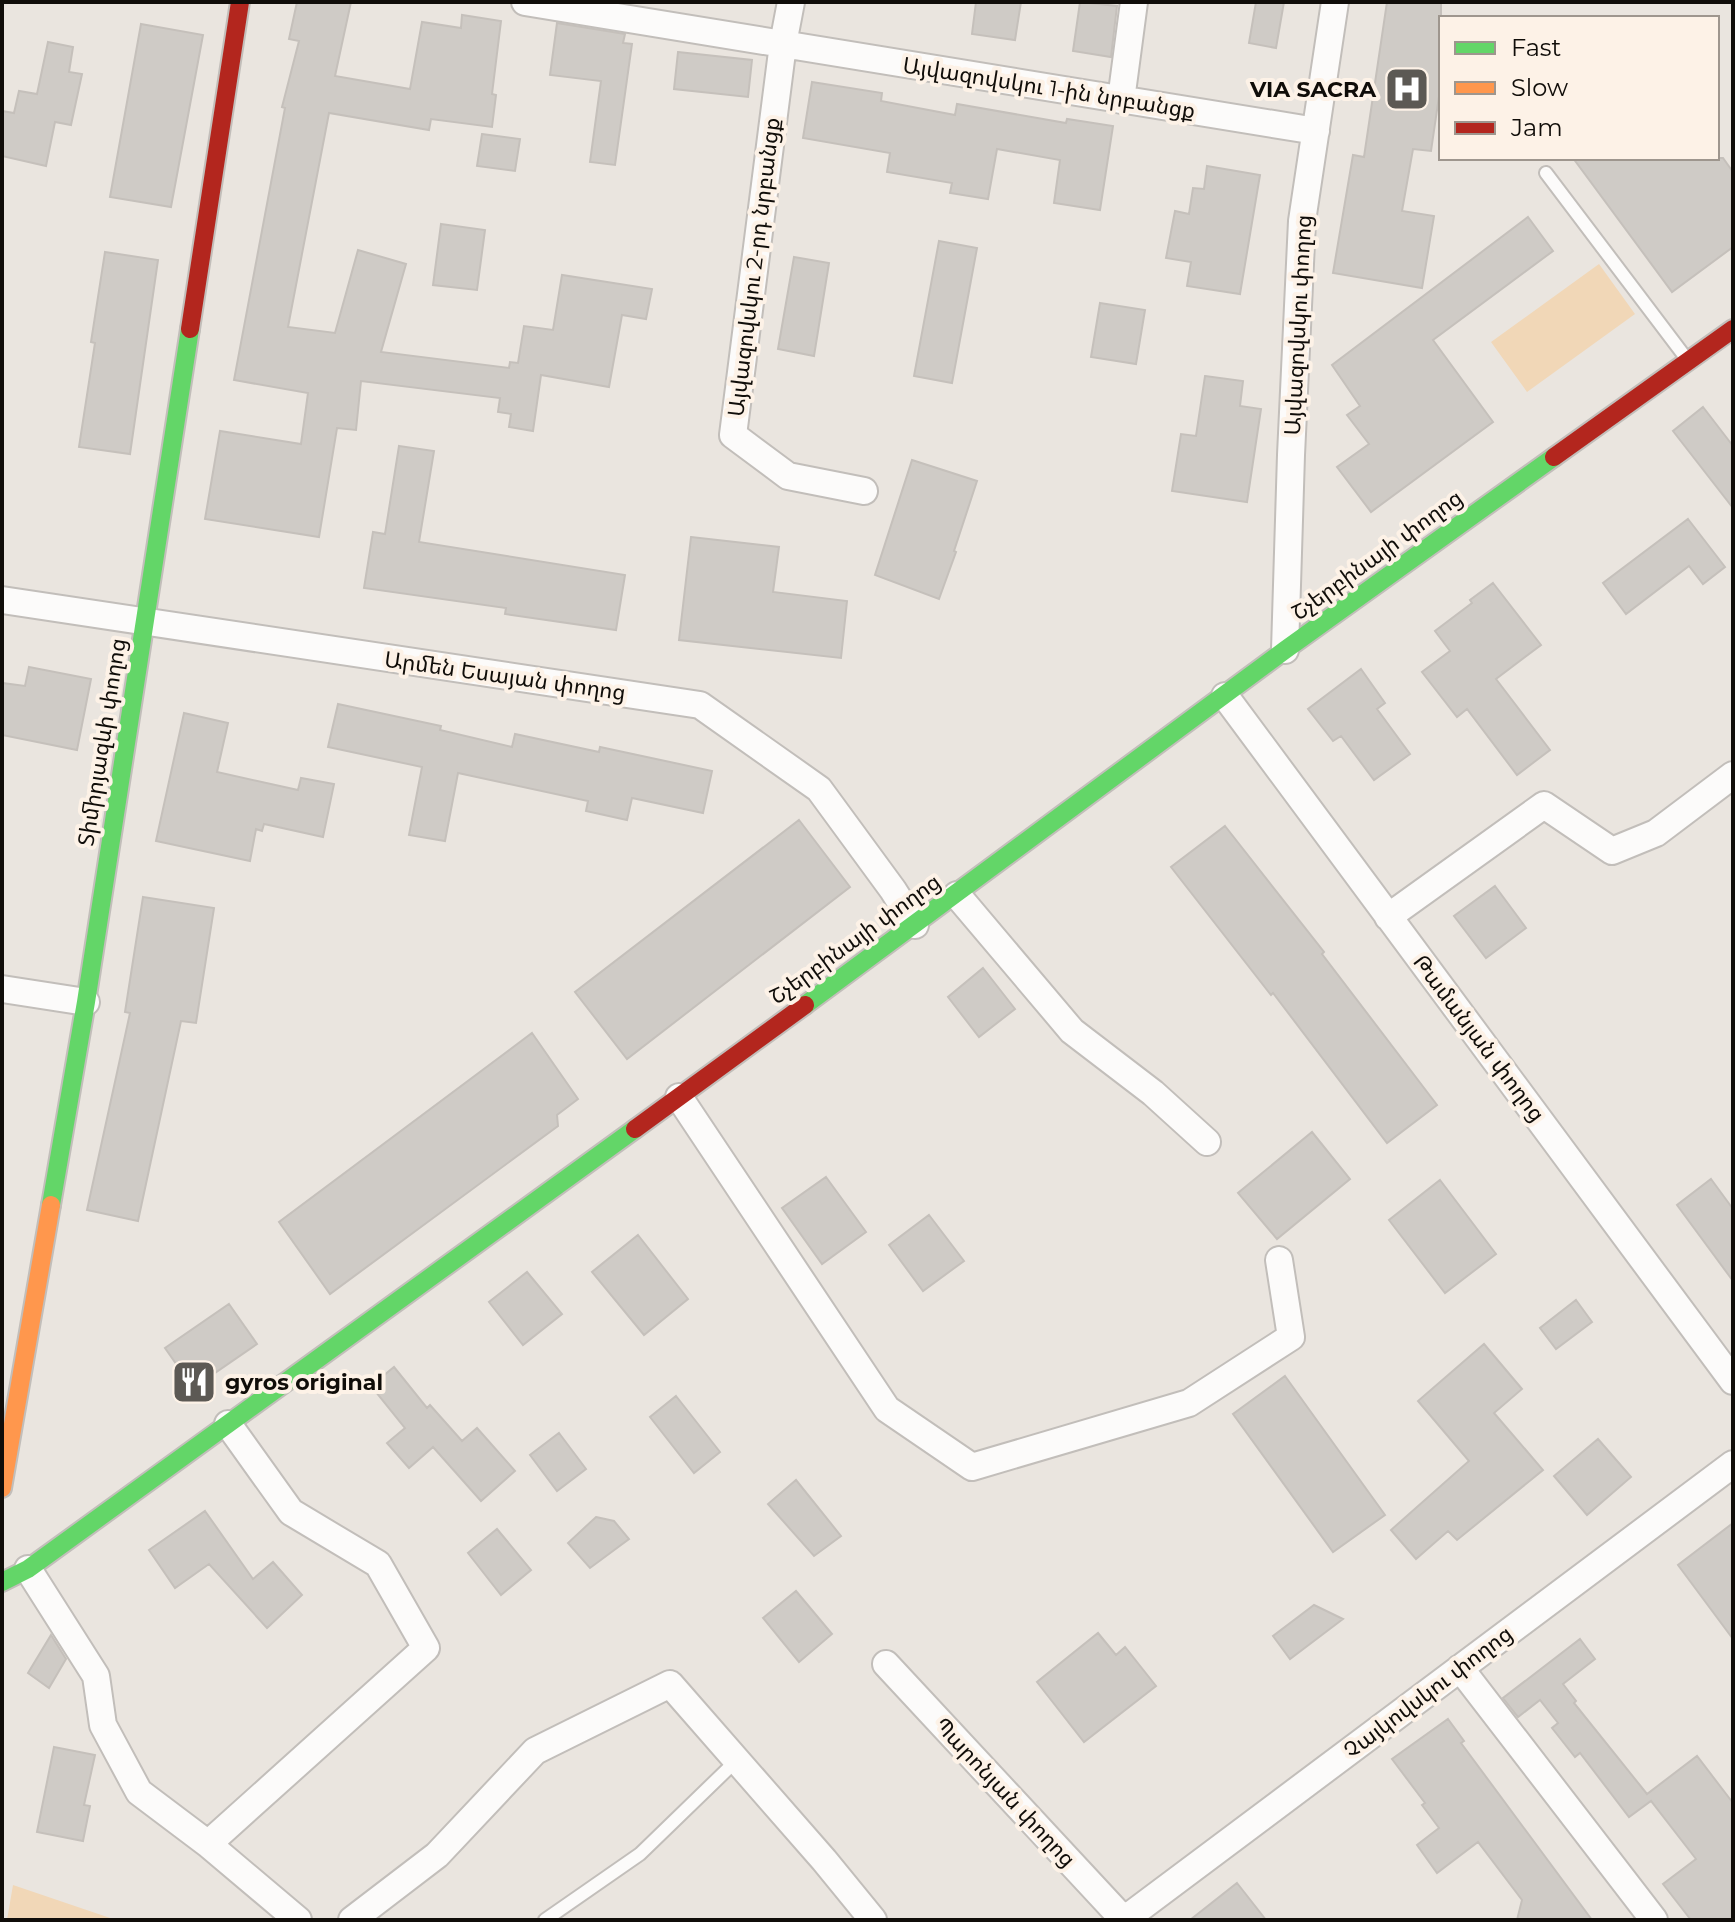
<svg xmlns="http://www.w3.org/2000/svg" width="1735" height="1922" font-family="Montserrat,'Noto Sans Armenian',sans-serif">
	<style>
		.green { fill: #f1d7b7 }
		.building { fill: #cfcbc6; stroke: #c5c0bb; stroke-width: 2 }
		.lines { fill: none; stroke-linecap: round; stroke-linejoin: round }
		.lane-casing { stroke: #c2beba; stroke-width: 16 }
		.street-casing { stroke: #c2beba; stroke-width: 30 }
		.fast-casing { stroke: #c2beba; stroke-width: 22 }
		.slow-casing { stroke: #c2beba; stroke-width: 22 }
		.jam-casing { stroke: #c2beba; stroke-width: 22 }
		.lane { stroke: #fcfbfa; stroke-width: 12 }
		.street { stroke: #fcfbfa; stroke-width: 26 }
		.fast { stroke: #63d668; stroke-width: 18 }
		.slow { stroke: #ff974d; stroke-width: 18 }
		.jam { stroke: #b3261e; stroke-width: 18 }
		.labels { text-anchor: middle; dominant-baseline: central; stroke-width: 8; stroke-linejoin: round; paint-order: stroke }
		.street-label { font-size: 22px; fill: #100d09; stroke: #fdf2e7 }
		.poi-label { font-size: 22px; font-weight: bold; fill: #100d09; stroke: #fdf2e7; text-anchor: end }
	</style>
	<rect width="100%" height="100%" fill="#eae5df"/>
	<path class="green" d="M1599 264 1635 314 1527 392 1491 342Z
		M13 1885 116 1920H7Z"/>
	<path class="building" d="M297 2H351L335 76 410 89 422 22 461 28 462 15 501 21 492 94 496 95 492 127 431 119 429 130 329 113 288 327 335 333 358 250 406 264 381 352 509 368 510 362 518 363 524 326 553 330 562 275 652 289 646 319 622 315 609 387 541 375 533 431 509 427 511 414 498 412 500 398 361 381 356 430 337 428 319 537 205 519 220 431 301 444 308 393 234 380 285 108 282 107 299 41 289 39Z
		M976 2H1021L1015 40 972 34Z
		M1080 2 1117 6 1111 57 1073 51Z
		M1256 2H1284L1276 48 1249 43Z
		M1387 2H1441V83L1431 151 1413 149 1402 211 1434 216 1422 288 1333 273 1353 155 1364 157Z
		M557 23 625 34 623 43 632 44 615 165 590 162 601 81 550 75Z
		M141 24 203 35 171 207 110 197Z
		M48 42 73 47 69 72 82 74 71 125 55 122 46 166 2 156V111L14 113 19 91 37 94Z
		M678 52 752 60 748 97 674 89Z
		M812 82 882 93 881 101 955 115 957 104 1066 123 1067 119 1113 126 1100 210 1054 203 1060 160 997 149 988 199 950 193 952 183 887 172 890 153 803 138Z
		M482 134 520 139 515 171 477 166Z
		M1573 158H1723L1733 172V247L1672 292Z
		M1207 166 1260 175 1240 294 1187 286 1191 262 1166 258 1175 211 1189 214 1193 188 1204 189Z
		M1528 217 1553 251 1433 340 1493 422 1371 512 1337 467 1369 444 1347 415 1360 406 1332 365Z
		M441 224 485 230 477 290 433 285Z
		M939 241 977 248 952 383 914 376Z
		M105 252 158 260 130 454 79 447 95 343 91 342Z
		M794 257 829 263 814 356 778 349Z
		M1100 303 1145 310 1136 364 1091 357Z
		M1205 376 1243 381 1240 406 1261 409 1247 502 1172 491 1181 434 1196 436Z
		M1703 407 1733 446V508L1673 431Z
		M399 446 434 451 419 542 625 575 616 630 505 614 506 608 364 588 373 532 385 534Z
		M912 460 977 481 954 551 956 552 939 599 875 575Z
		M1688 519 1725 567 1703 584 1689 566 1626 614 1603 583Z
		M691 537 779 547 773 592 847 601 841 658 679 640Z
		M1493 583 1541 645 1496 679 1550 750 1517 775 1467 709 1457 717 1422 672 1450 651 1435 631 1472 603 1470 600Z
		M29 667 91 679 77 750 2 735V683L25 686Z
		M1361 669 1385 703 1377 709 1410 754 1374 780 1341 736 1333 741 1308 709Z
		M338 704 441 726 440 730 512 747 515 734 599 752 600 747 712 771 703 813 632 798 627 820 586 811 588 801 458 773 445 841 409 835 422 767 328 747Z
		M184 713 228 723 217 772 298 790 301 778 334 784 323 837 264 824 262 831 256 829 250 861 156 841Z
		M799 820 850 887 627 1059 575 992Z
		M1225 826 1324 952 1322 954 1437 1105 1387 1143 1273 993 1271 995 1171 867Z
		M1495 886 1526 928 1486 958 1454 916Z
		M143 897 214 908 196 1023 181 1021 138 1221 87 1210 130 1013 125 1012Z
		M983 968 1015 1009 979 1037 948 997Z
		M532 1033 578 1099 557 1115 558 1126 330 1294 279 1222Z
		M1312 1132 1350 1179 1277 1239 1238 1193Z
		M826 1177 866 1232 822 1264 782 1208Z
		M1711 1179 1733 1209V1281L1677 1205Z
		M1440 1180 1496 1254 1445 1293 1389 1220Z
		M929 1215 964 1261 923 1291 889 1245Z
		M638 1235 688 1299 644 1335 592 1272Z
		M527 1272 562 1314 523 1345 489 1302Z
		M1576 1300 1592 1322 1556 1349 1540 1328Z
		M229 1304 257 1344 193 1388 165 1348Z
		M1484 1344 1522 1389 1494 1413 1543 1470 1457 1540 1448 1531 1416 1559 1391 1530 1469 1461 1418 1401Z
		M394 1367 427 1408 430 1405 462 1441 477 1428 515 1471 481 1501 433 1447 409 1468 387 1443 405 1428 371 1386Z
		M1285 1376 1385 1515 1333 1552 1233 1414Z
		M676 1396 720 1452 694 1473 650 1417Z
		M559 1433 586 1469 557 1491 530 1455Z
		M1598 1439 1631 1477 1587 1515 1554 1476Z
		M796 1480 841 1536 814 1556 768 1504Z
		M205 1511 253 1579 273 1562 302 1595 267 1628 209 1564 175 1588 149 1550Z
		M596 1517 614 1521 629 1539 590 1568 568 1543Z
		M1733 1523V1639L1678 1565Z
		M497 1529 531 1570 501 1595 468 1553Z
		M796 1591 832 1634 799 1662 763 1618Z
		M1314 1605 1343 1619 1290 1659 1273 1636Z
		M1098 1633 1116 1655 1125 1647 1156 1686 1084 1742 1037 1682Z
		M51 1635 66 1659 49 1688 28 1673Z
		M1580 1639 1595 1659 1563 1684 1576 1701 1574 1703 1647 1794 1697 1756 1733 1803V1920H1691L1663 1884 1696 1859 1651 1801 1629 1817 1580 1753 1575 1757 1552 1728 1558 1723 1540 1700 1518 1717 1503 1698Z
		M1448 1719 1464 1741 1461 1743 1592 1920H1517L1522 1900 1478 1842 1437 1873 1417 1845 1439 1828 1422 1805 1425 1803 1392 1759Z
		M54 1747 95 1755 84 1805 90 1806 83 1841 37 1832Z
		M1237 1883 1266 1920H1190Z"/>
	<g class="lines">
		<g class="lane-casing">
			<path id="lane" d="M1546 173 1686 358
				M545 1920 640 1854 737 1760"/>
		</g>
		<g class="street-casing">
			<path id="street" d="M525 2 1316 131
				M791 2 783 44 733 435 788 476 864 491
				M1121 100 1134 2
				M2 600 700 705 819 789 893 890 915 925
				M1285 650 1291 455 1302 221 1335 2
				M1225 696 1733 1381
				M957 895 1072 1031 1153 1093 1207 1142
				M1388 917 1544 805 1612 851 1656 833 1733 775
				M2 989 86 1002
				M679 1097 887 1409 972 1467 1189 1403 1291 1337 1279 1260
				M28 1569 96 1676 103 1725 139 1792 208 1844 426 1648 378 1564 291 1512 228 1424
				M886 1664 1124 1920
				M1460 1668 1654 1920
				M208 1844 298 1920
				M352 1920 437 1855 535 1751 670 1684 824 1860 873 1920
				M1124 1920 1733 1464"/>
		</g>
		<g class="fast-casing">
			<path id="fast" d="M805 1005 1285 650 1554 457
				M51 1205 86 1002 190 329
				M2 1582 28 1569 635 1129"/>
		</g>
		<g class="slow-casing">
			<path id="slow" d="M2 1488 51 1205"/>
		</g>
		<g class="jam-casing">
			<path id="jam" d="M190 329 240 2
				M1554 457 1733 329
				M635 1129 805 1005"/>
		</g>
		<use href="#lane" class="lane"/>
		<use href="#street" class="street"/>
		<use href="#fast" class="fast"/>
		<use href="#slow" class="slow"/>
		<use href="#jam" class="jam"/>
	</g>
	<defs>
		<g id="hospital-square" transform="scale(2.3)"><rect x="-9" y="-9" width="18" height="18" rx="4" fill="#5c5954" stroke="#fdf2e7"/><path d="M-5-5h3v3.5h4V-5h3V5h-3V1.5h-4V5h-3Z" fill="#fff"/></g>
		<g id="restaurant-square" transform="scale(2.3)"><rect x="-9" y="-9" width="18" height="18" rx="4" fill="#5c5954" stroke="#fdf2e7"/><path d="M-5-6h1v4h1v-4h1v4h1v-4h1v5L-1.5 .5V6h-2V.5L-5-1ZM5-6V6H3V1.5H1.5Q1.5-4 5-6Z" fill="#fff"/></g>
	</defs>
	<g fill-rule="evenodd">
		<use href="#hospital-square" x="1407" y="89"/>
		<use href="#restaurant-square" x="194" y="1382"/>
	</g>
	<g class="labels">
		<g class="street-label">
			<text transform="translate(1049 88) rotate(9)">Այվազովսկու 1-ին նրբանցք</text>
			<text transform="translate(754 267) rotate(-83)">Այվազովսկու 2-րդ նրբանցք</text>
			<text transform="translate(1298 325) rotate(-87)">Այվազովսկու փողոց</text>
			<text transform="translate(1377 555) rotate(-36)">Շչերբինայի փողոց</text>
			<text transform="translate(505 676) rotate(8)">Արմեն Եսայան փողոց</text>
			<text transform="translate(102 742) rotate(-81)">Տիմիրյազևի փողոց</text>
			<text transform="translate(855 939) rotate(-36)">Շչերբինայի փողոց</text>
			<text transform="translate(1479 1038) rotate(53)">Թամանյան փողոց</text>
			<text transform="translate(1428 1692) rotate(-37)">Չայկովսկու փողոց</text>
			<text transform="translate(1005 1792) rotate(47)">Պարոնյան փողոց</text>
		</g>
		<g class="poi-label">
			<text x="1376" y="89">VIA SACRA</text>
			<text x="225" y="1382" text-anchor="start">gyros original</text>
		</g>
	</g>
	<rect width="1735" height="1922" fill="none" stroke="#100d09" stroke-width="8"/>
	<rect x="1439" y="16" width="280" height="144" fill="#fdf2e7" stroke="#9e968e" stroke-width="2"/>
	<rect x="1455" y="42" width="40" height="12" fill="#63d668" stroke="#9e968e" stroke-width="2"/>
	<text x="1511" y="56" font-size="24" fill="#100d09">Fast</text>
	<rect x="1455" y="82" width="40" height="12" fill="#ff974d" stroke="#9e968e" stroke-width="2"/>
	<text x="1511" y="96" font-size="24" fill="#100d09">Slow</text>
	<rect x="1455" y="122" width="40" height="12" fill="#b3261e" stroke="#9e968e" stroke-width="2"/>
	<text x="1511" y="136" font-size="24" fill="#100d09">Jam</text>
</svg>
